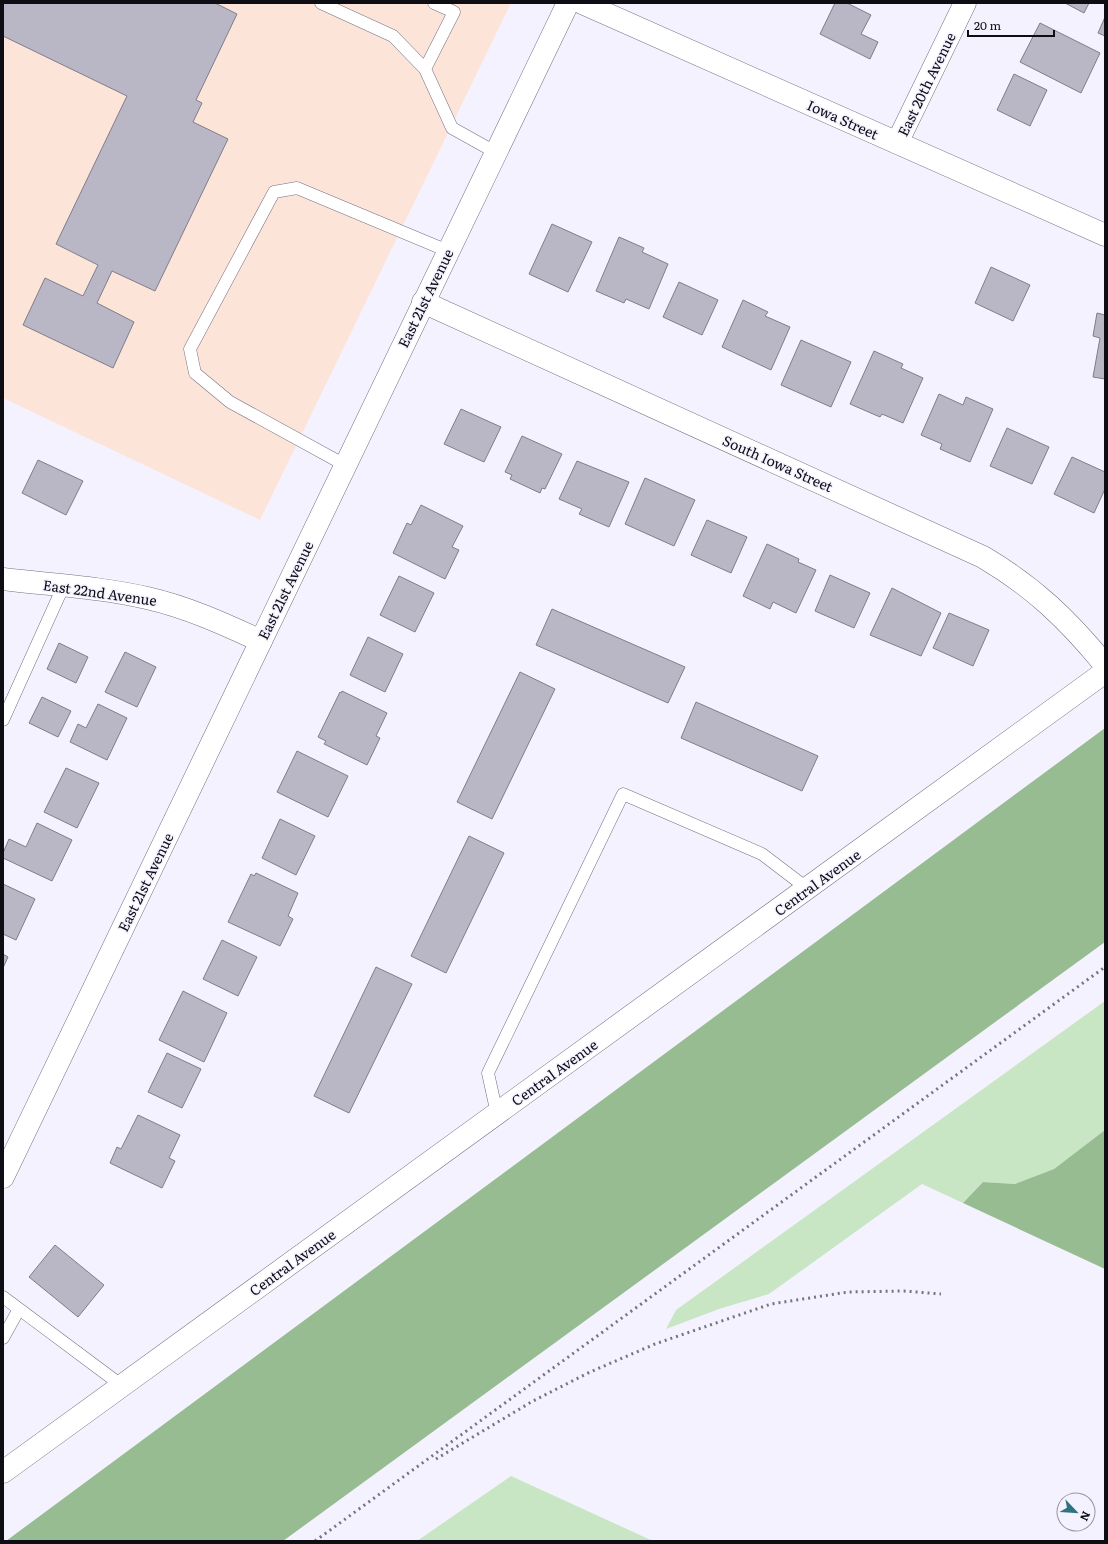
<svg xmlns="http://www.w3.org/2000/svg" width="1108" height="1544" font-family="Literata,serif">
	<style>
		.education { fill: #fce4d9 }
		.green { fill: #c9e6c4 }
		.forest { fill: #98bc92 }
		.building { fill: #b9b6c6; stroke: #807d8b }
		.lines { fill: none; stroke-linecap: round; stroke-linejoin: round }
		.lane-casing { stroke: #747180; stroke-width: 13 }
		.street-casing { stroke: #747180; stroke-width: 23 }
		.secondary-casing { stroke: #747180; stroke-width: 23 }
		.lane { stroke: #fff; stroke-width: 12 }
		.street { stroke: #fff; stroke-width: 22 }
		.secondary { stroke: #fff; stroke-width: 22 }
		.rail { stroke: #76757e; stroke-width: 3; stroke-dasharray: 2 4; stroke-linecap: butt }
		.labels { text-anchor: middle; dominant-baseline: central; stroke-width: 3; stroke-linejoin: round; paint-order: stroke }
		.street-label { font-size: 14px; fill: #0e0d13; stroke: #f4f2ff }
	</style>
	<rect width="100%" height="100%" fill="#f4f2ff"/>
	<path class="education" d="M3 3H511L260 520 3 398Z"/>
	<path class="green" d="M1105 1001V1130L1054 1169 1015 1184 983 1182 963 1203 922 1184 769 1294 719 1309 666 1329 676 1310Z
		M511 1476 653 1541H417Z"/>
	<path class="forest" d="M1105 728V942L283 1541H6Z
		M1105 1130V1269L963 1203 983 1182 1015 1184 1054 1169Z"/>
	<path class="building" d="M3 3H215L237 14 196 100 202 103 193 122 228 139 155 291 112 271 97 303 134 322 113 368 23 325 45 278 83 296 98 265 56 244 127 96 3 36Z
		M835 3H847L871 15 861 34 878 42 870 59 820 34Z
		M1065 3H1089L1084 13Z
		M1105 17V36L1098 33Z
		M1040 23 1100 53 1081 93 1020 62Z
		M1014 74 1047 90 1030 126 997 110Z
		M552 224 592 242 568 292 529 274Z
		M619 237 644 248 642 252 668 264 649 309 626 299 624 303 596 291Z
		M991 267 1030 285 1013 321 975 303Z
		M679 282 718 300 702 335 663 317Z
		M743 300 768 312 765 316 790 327 771 370 722 347Z
		M1097 313 1105 315V379L1093 377 1100 338 1093 336Z
		M801 340 851 362 831 407 781 385Z
		M874 351 903 364 901 368 923 378 903 423 882 414 880 417 850 404Z
		M939 394 963 405 966 397 993 409 970 462 940 449 942 444 921 435Z
		M461 409 501 427 484 462 444 444Z
		M1007 428 1049 447 1032 484 990 466Z
		M522 436 562 454 545 489 542 488 540 493 510 479 512 475 505 472Z
		M1072 457 1105 472V489L1094 513 1054 494Z
		M38 460 83 481 66 515 22 493Z
		M577 461 629 482 609 527 579 514 582 509 559 499Z
		M645 478 695 500 674 546 625 524Z
		M421 505 463 526 452 547 459 550 445 579 393 553 407 523 411 525Z
		M707 520 747 537 731 573 691 555Z
		M767 544 799 559 798 562 816 570 796 613 773 602 770 609 743 596Z
		M830 575 870 593 854 628 815 611Z
		M399 576 434 593 415 632 380 615Z
		M892 588 941 613 921 656 870 635Z
		M552 609 685 667 668 703 536 645Z
		M949 613 989 630 973 666 933 648Z
		M368 637 403 654 385 692 350 675Z
		M59 643 88 657 76 683 47 669Z
		M125 652 156 667 137 707 105 692Z
		M520 672 555 689 492 819 457 802Z
		M342 691 387 713 376 736 380 738 367 765 324 744 326 741 318 737 340 692 341 693Z
		M42 697 71 711 58 737 29 723Z
		M696 702 818 756 802 791 681 738Z
		M98 704 127 718 107 760 70 742 78 724 86 728Z
		M297 751 348 776 328 817 277 792Z
		M66 768 99 783 77 828 44 812Z
		M280 819 315 836 296 875 262 858Z
		M37 823 72 840 52 881 3 858V853L9 839 26 847Z
		M469 836 504 853 446 973 411 956Z
		M256 873 298 893 288 916 293 919 280 946 228 922 251 874 254 876Z
		M3 884 35 899 16 940 3 934Z
		M222 940 257 957 238 996 203 979Z
		M3 954 8 957 3 968Z
		M376 967 412 984 349 1113 314 1096Z
		M183 991 227 1013 204 1062 159 1040Z
		M167 1053 201 1069 182 1108 148 1092Z
		M138 1115 180 1135 169 1158 175 1161 162 1188 110 1163 117 1147 121 1149Z
		M55 1245 104 1285 78 1317 29 1277Z"/>
	<g class="lines">
		<g class="lane-casing">
			<path id="lane" d="M321 3 393 36 425 69 452 128 495 152
				M425 69 454 12 434 3
				M345 465 230 402 195 373 190 349 274 192 297 188 448 251
				M3 720 63 587
				M497 1114 488 1073 623 794 762 854 808 889
				M3 1297 121 1385
				M3 1338 19 1309"/>
		</g>
		<g class="street-casing">
			<path id="street" d="M582 3 1105 235
				M897 143 965 3
				M423 302 983 557C1034 587 1068 620 1105 665
				M3 579C51 585 100 587 147 598 187 607 224 624 261 641"/>
		</g>
		<g class="secondary-casing">
			<path id="secondary" d="M3 1177 568 3
				M3 1472 1105 672"/>
		</g>
		<use href="#lane" class="lane"/>
		<use href="#street" class="street"/>
		<use href="#secondary" class="secondary"/>
		<path class="rail" d="M436 1459 533 1401 590 1372 655 1344 771 1304 848 1292 904 1291 941 1294
			M315 1541 1105 967"/>
	</g>
	<g class="labels">
		<g class="street-label">
			<text transform="translate(926 84) rotate(-64)">East 20th Avenue</text>
			<text transform="translate(843 119) rotate(24)">Iowa Street</text>
			<text transform="translate(425 298) rotate(-64)">East 21st Avenue</text>
			<text transform="translate(778 463) rotate(24)">South Iowa Street</text>
			<text transform="translate(285 590) rotate(-64)">East 21st Avenue</text>
			<text transform="translate(100 592) rotate(8)">East 22nd Avenue</text>
			<text transform="translate(145 882) rotate(-64)">East 21st Avenue</text>
			<text transform="translate(817 882) rotate(-36)">Central Avenue</text>
			<text transform="translate(554 1072) rotate(-36)">Central Avenue</text>
			<text transform="translate(292 1262) rotate(-36)">Central Avenue</text>
		</g>
	</g>
	<rect width="1108" height="1544" fill="none" stroke="#0e0d13" stroke-width="8"/>
	<g transform="translate(1076 1512) rotate(115)"><circle r="19" fill="#f4f2ff" stroke="#9896a1"/>
	<path d="M0-3L7 15L0 10L-7 15Z" fill="#2d7380"/>
	<text y="-6" font-size="11" font-weight="bold" text-anchor="middle" fill="#0e0d13">N</text>
	</g>
	<path d="M968 30v6h86v-6" fill="none" stroke="#0e0d13" stroke-width="2"/>
	<text x="974" y="30" font-size="12" fill="#0e0d13" stroke="#f4f2ff" stroke-width="3" paint-order="stroke">20 m</text>
</svg>
